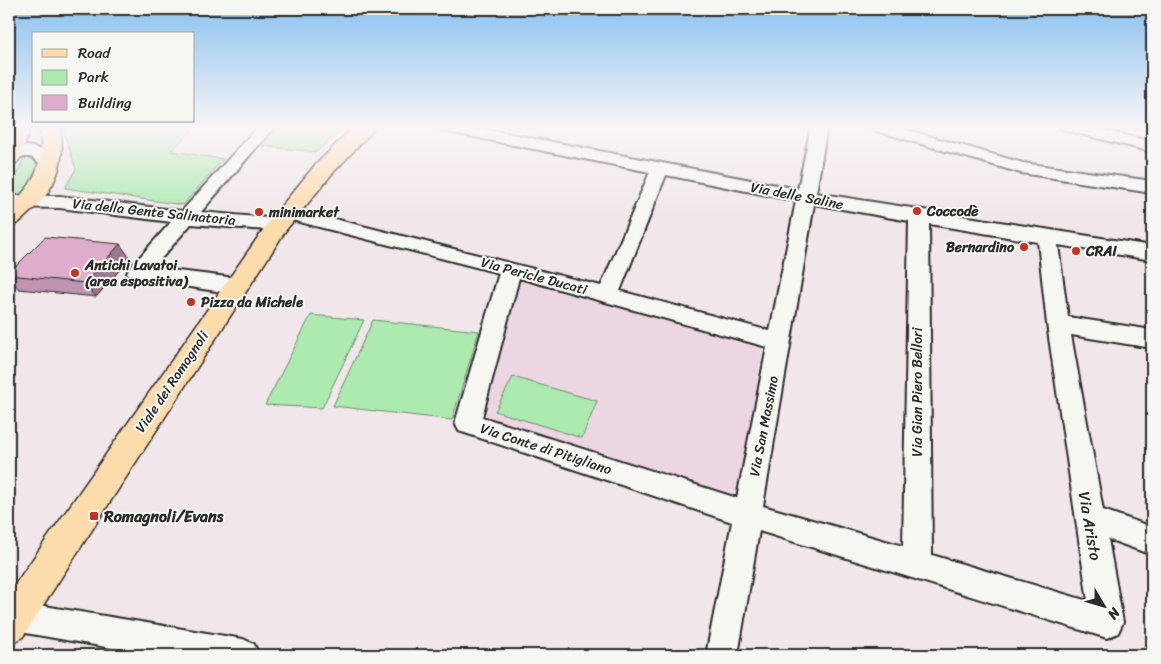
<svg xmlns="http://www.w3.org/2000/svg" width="1161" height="664" font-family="Sriracha,sans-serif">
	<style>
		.built { fill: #ebd6e1 }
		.green { fill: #adeab0; stroke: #6c8a6e }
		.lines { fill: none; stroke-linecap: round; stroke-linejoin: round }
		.minor-casing { stroke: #2b2b2b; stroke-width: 4 }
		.major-casing { stroke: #2b2b2b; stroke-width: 3 }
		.minor { fill: #f6f6f2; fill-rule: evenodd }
		.major { fill: #fddcac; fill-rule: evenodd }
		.wall { fill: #bf95af; stroke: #2b2b2b }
		.shaded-wall { fill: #9b798f; stroke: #2b2b2b }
		.building { fill: #deadcc; stroke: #2b2b2b }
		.poi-dot { fill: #c8321e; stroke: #f6f6f2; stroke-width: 2 }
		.labels { text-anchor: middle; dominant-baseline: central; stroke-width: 4; stroke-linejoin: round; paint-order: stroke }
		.street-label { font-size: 14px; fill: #2b2b2b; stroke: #f6f6f2 }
		.poi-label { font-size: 14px; font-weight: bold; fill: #2b2b2b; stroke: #f6f6f2; text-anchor: start }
		.near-poi-label { font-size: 16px; font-weight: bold; fill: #2b2b2b; stroke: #f6f6f2; text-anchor: start }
		.near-street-label { font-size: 16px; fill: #2b2b2b; stroke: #f6f6f2 }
	</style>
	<rect width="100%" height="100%" fill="#f1e7ea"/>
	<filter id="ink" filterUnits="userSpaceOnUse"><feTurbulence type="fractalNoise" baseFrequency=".02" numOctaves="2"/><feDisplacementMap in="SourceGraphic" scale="10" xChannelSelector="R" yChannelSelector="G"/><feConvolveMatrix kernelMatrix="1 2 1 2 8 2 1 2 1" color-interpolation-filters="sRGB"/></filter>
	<g filter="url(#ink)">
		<path class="built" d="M520 281 763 348 738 495 489 419 484 413Z"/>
		<path class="green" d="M62 126H197L171 151 223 159 183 205 65 188 76 169Z
			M279 126H347L316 152 262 146Z
			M24 158H36L39 167C32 181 24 194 9 199V191Z
			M311 315 364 320 322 408 265 405Z
			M373 320 479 331 452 420 333 406Z
			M513 377 597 401 582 438 495 411Z"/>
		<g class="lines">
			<g class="minor-casing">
				<path id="minor" d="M258 126H275L201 212 278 219 285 221 288 225 285 229 278 231 191 224 153 268 236 278 243 281 247 286 243 291 236 294 130 278 127 273 130 268 171 222 60 208 9 207V197L11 196H60L182 211Z
					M435 126H469L798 189 811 126H827L816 193 1152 246V260L1058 245 1068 317 1152 330V348L1071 335 1103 510 1152 527V555L1108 539 1123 622 1118 633 1107 638 759 531 738 655H706L732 522 459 431 455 423 499 273 280 217 278 213 280 209 287 207 601 286 650 172 443 131ZM666 175 796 201 770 331 620 291ZM814 204 909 221 903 546 763 506ZM929 224 1038 242 1047 324 1088 601 932 555ZM519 278 767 347 737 498 482 417Z
					M868 126H894L1023 163 1152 181V193L1021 173 870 129Z
					M1059 126H1088L1152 142V152L1061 129Z
					M21 146C38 146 49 151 59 165L56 169C43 172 42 163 31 157H9V147Z
					M14 601 243 639 254 644 259 655H152L14 631 9 629V603Z"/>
			</g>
			<g class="major-casing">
				<path id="major" d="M11 126H31L20 159 16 163 9 165V132Z
					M39 126H59C68 159 55 192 28 214 22 220 17 225 9 227V206C35 186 46 159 39 126Z
					M355 126H377L331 175 286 230 22 638 9 644V593L270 220 315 165Z"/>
			</g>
			<use href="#minor" class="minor"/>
			<use href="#major" class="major"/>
		</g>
		<path class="wall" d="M130 258 96 297 19 289 9 278V273Z"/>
		<path class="shaded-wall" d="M120 244 130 258 96 297 85 283Z"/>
		<path class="building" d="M45 237 120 244 85 283 9 275V273Z"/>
	</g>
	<linearGradient id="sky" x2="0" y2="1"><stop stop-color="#89c2f0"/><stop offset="0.58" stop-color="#f9f4f6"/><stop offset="1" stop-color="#f9f4f6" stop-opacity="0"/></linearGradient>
	<rect width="1161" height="219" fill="url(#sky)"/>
	<g class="poi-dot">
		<circle cx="917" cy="211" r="5"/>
		<circle cx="259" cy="212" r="5"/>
		<circle cx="1024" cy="247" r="5"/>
		<circle cx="1076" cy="251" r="5"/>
		<circle cx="75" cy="273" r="5"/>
		<circle cx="191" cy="302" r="5"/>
		<rect x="89" y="511" width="10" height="10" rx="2.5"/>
	</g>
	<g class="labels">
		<g class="street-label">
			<text transform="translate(797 196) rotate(11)">Via delle Saline</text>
			<text transform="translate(154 212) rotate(6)">Via della Gente Salinatoria</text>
			<text transform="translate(534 276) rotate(15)">Via Pericle Ducati</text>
			<text transform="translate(172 382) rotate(-56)">Viale dei Romagnoli</text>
			<text transform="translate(917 392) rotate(-90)">Via Gian Piero Bellori</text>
			<text transform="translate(764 426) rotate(-79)">Via San Massimo</text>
			<text transform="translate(546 449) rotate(18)">Via Conte di Pitigliano</text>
		</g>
		<g class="poi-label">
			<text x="927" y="211">Coccodè</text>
			<text x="269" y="212">minimarket</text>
			<text x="1014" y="247" text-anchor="end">Bernardino</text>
			<text x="1086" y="251">CRAI</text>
			<text x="85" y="265">Antichi Lavatoi<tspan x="85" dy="16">(area espositiva)</tspan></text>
			<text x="201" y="302">Pizza da Michele</text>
		</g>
		<g class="near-poi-label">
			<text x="104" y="516">Romagnoli/Evans</text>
		</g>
		<g class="near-street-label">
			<text transform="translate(1090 526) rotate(80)">Via Aristo</text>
		</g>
	</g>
	<rect width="1161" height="664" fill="none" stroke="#f6f6f2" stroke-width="30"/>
	<rect x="15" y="15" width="1131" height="634" fill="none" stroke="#2b2b2b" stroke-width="2" filter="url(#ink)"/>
	<rect x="32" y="32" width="162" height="90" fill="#f6f6f2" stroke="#a5a5a2"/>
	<rect x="42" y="49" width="25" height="8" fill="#fddcac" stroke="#a5a5a2"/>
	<text x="78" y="58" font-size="15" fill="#2b2b2b">Road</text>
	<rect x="42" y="70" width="25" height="15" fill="#adeab0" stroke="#a5a5a2"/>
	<text x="78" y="82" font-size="15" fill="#2b2b2b">Park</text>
	<rect x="42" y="95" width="25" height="15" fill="#deadcc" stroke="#a5a5a2"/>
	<text x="78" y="108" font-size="15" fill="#2b2b2b">Building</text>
	<g transform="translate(1104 606) rotate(128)" stroke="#f6f6f2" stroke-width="4" paint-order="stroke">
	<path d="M0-4L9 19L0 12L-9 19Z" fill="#2b2b2b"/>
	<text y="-8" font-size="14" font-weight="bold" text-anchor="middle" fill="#2b2b2b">N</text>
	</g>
</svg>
